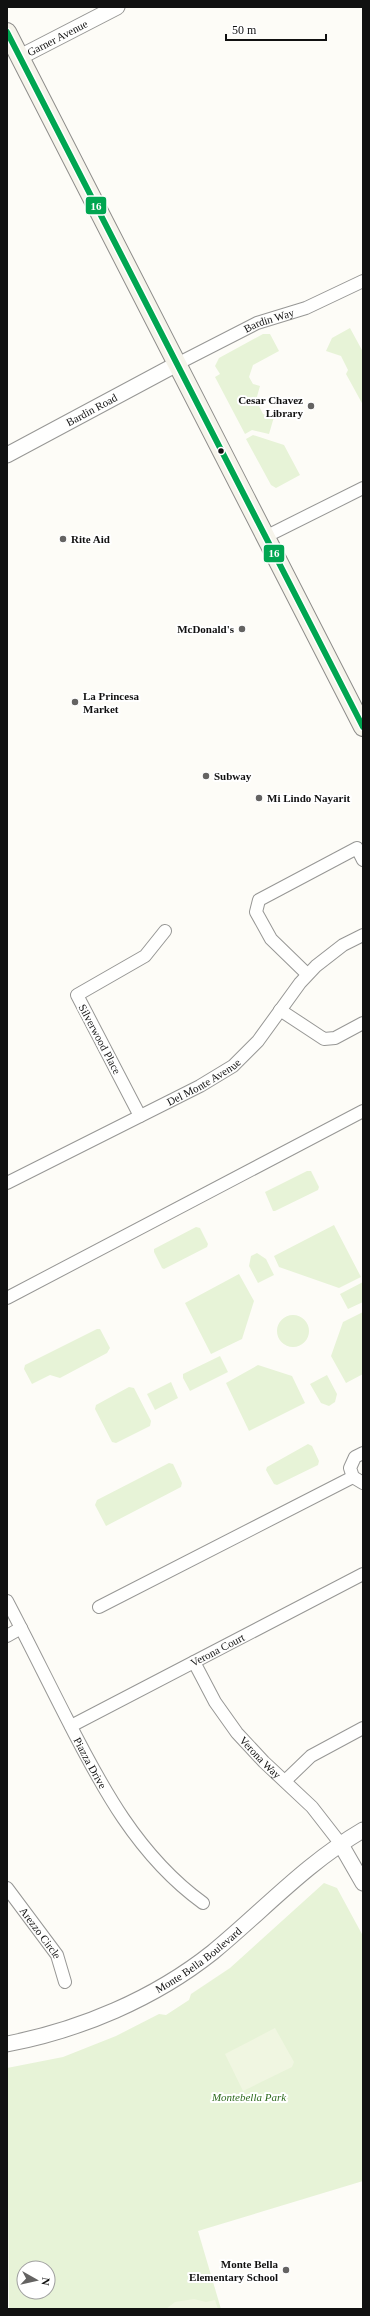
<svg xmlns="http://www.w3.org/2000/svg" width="370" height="2316" font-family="Georgia,serif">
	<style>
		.green { fill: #e7f3d7; fill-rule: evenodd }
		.pitch { fill: #f0f6e1 }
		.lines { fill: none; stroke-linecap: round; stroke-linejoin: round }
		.minor-casing { stroke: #979795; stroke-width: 14 }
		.tertiary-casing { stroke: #979795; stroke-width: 17 }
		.secondary-casing { stroke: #8e8d8b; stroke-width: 20 }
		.minor { stroke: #fffffe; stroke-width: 12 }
		.tertiary { stroke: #fffffe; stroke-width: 15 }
		.secondary { stroke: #f6f4eb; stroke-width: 18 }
		.bus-1-casing { stroke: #fff; stroke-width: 9 }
		.bus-1 { stroke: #00a651; stroke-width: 6 }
		.poi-dot { fill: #646362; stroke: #fff; stroke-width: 1.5 }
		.bus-dot { fill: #111; stroke: #fff; stroke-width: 1.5 }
		.labels { text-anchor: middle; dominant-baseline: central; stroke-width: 4; stroke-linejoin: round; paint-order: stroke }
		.street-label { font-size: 11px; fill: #111; stroke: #fff }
		.poi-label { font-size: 11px; font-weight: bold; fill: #111; stroke: #fff; text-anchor: start }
		.park-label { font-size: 11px; font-style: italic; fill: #2f6b1f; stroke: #fff }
		.line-badge { stroke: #fff; stroke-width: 1.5 }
		.badge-label { font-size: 11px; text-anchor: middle; font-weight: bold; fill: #fff }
	</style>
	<rect width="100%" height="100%" fill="#fdfcf7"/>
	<path class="green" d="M350 328 363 352V405L346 374 348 370 341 356 326 351 332 338Z
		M263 334H270L279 351 253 365 249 377 253 384 260 386 256 400 263 414 274 417 269 434 252 430 245 434 215 377 220 374 215 366 219 358Z
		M253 435 284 445 300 475 276 488 271 485 246 439Z
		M307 1171H311L319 1187 318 1190 275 1211H273L265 1192Z
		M334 1225 361 1277 339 1288 279 1267 274 1256Z
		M196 1227 200 1228 208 1244 207 1247 164 1269 162 1268 154 1252V1249Z
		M257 1253 266 1259 274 1275 258 1283 249 1266 251 1256Z
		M239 1274 254 1301 242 1339 211 1354 185 1303Z
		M363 1282V1302L348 1309 340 1294Z
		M363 1312V1374L346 1383 331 1356 343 1322Z
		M277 1331a16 16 0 1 1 32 0a16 16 0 1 1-32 0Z
		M97 1329H100L110 1348 107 1353 60 1378 50 1375 32 1384 24 1369 25 1365Z
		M220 1356 228 1372 190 1391 183 1378V1374Z
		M258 1365 292 1376 305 1403 249 1431 226 1383Z
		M327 1375 337 1394 335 1402 329 1406 321 1403 310 1384Z
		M171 1382 178 1398 155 1410 147 1394Z
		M129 1387 134 1388 151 1421 150 1426 116 1443 112 1442 95 1409 96 1405Z
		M308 1444 312 1446 319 1461 318 1465 277 1485 274 1484 266 1470 267 1467Z
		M169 1463 173 1464 182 1483 181 1487 106 1526 95 1505 97 1500Z
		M324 1883 337 1888 363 1936V2181L198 2231 221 2309H9L7 2068 63 2057 116 2036 159 2014 166 2015 189 2000 191 1994 230 1968ZM24 2268H48V2292H24Z"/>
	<path class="pitch" d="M275 2028 294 2062 292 2067 243 2091 225 2054Z
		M194 2299 206 2302 215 2300 218 2309H166L175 2302Z"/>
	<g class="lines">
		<g class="minor-casing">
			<g id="minor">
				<path id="s1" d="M177 364 257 323 306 308 363 281"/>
				<path d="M265 537 363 488"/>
				<path d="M307 974 271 939 256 912 259 900 357 848 363 860"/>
				<path d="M280 1010 324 1039 335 1038 363 1023"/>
				<path d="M140 1116 77 995 145 956 165 931"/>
				<path id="s2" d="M7 1183 200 1086 233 1066 258 1041 300 983 316 966 343 945 363 935"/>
				<path d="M7 1298 363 1111"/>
				<path d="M363 1453 355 1457 350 1468 353 1477 363 1483"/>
				<path id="s3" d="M7 1601C27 1639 46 1678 66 1717 101 1786 138 1856 203 1903"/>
				<path d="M99 1607 353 1477"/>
				<path d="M7 1636 21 1628"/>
				<path id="s4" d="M194 1662 215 1702 237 1733 264 1762 312 1807 340 1843"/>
				<path id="s5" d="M71 1726 363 1574"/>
				<path d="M285 1781 311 1756 363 1728"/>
				<path id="s6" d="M7 1888 57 1955 65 1982"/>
			</g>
		</g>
		<g class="tertiary-casing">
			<g id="tertiary">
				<path id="s7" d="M20 57 117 7"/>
				<path id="s8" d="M7 455 177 364"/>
				<path d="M340 1843 363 1883"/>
				<path id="s9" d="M7 2044C80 2030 154 1999 213 1952 264 1910 305 1864 363 1830"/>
			</g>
		</g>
		<g class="secondary-casing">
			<path id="secondary" d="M7 32 363 727"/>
		</g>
		<use href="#minor" class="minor"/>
		<use href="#tertiary" class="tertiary"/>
		<use href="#secondary" class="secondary"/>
		<g class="bus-1-casing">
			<path id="bus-1" d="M7 32 363 727"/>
		</g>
		<use href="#bus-1" class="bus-1"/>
	</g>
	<g class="poi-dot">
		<circle cx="311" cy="406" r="4"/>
		<circle cx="63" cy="539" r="4"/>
		<circle cx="242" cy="629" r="4"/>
		<circle cx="75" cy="702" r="4"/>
		<circle cx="206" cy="776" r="4"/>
		<circle cx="259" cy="798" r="4"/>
		<circle cx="286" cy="2270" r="4"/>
	</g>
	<circle class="bus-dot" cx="221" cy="451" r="3.5"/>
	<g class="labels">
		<g class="street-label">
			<text stroke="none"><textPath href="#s7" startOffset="42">Garner Avenue</textPath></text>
			<text stroke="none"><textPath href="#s1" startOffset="102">Bardin Way</textPath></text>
			<text stroke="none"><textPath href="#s8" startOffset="96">Bardin Road</textPath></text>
			<text transform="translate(100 1039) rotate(62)">Silverwood Place</text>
			<text stroke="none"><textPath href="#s2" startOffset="221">Del Monte Avenue</textPath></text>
			<text stroke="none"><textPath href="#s5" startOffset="165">Verona Court</textPath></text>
			<text stroke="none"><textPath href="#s4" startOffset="117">Verona Way</textPath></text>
			<text stroke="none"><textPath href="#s3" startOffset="182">Piazza Drive</textPath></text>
			<text stroke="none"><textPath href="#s6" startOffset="56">Arezzo Circle</textPath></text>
			<text stroke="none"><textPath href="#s9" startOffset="211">Monte Bella Boulevard</textPath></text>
		</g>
		<g class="poi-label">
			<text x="303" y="400" text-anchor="end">Cesar Chavez<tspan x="303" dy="13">Library</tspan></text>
			<text x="71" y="539">Rite Aid</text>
			<text x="234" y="629" text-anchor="end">McDonald's</text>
			<text x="83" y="696">La Princesa<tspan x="83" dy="13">Market</tspan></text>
			<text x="214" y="776">Subway</text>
			<text x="267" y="798">Mi Lindo Nayarit</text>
			<text x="278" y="2264" text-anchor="end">Monte Bella<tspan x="278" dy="13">Elementary School</tspan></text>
		</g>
		<g class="park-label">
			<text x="249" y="2097">Montebella Park</text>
		</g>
	</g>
	<g class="line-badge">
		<rect x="85" y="196" width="22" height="19" rx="4" fill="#00a651"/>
		<rect x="263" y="544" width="22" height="19" rx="4" fill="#00a651"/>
	</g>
	<g class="badge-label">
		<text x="96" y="210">16</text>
		<text x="274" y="557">16</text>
	</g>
	<rect width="370" height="2316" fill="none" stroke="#111111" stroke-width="16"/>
	<g transform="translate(36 2280) rotate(98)"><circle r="19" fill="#ffffff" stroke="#a0a0a0"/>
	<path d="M0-3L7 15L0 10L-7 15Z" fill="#646362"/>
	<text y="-6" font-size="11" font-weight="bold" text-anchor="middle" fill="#111111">N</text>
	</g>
	<path d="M226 34v6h100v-6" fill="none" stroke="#111111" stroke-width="2"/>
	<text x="232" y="34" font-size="12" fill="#111111" stroke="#ffffff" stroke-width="3" paint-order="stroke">50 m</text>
</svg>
